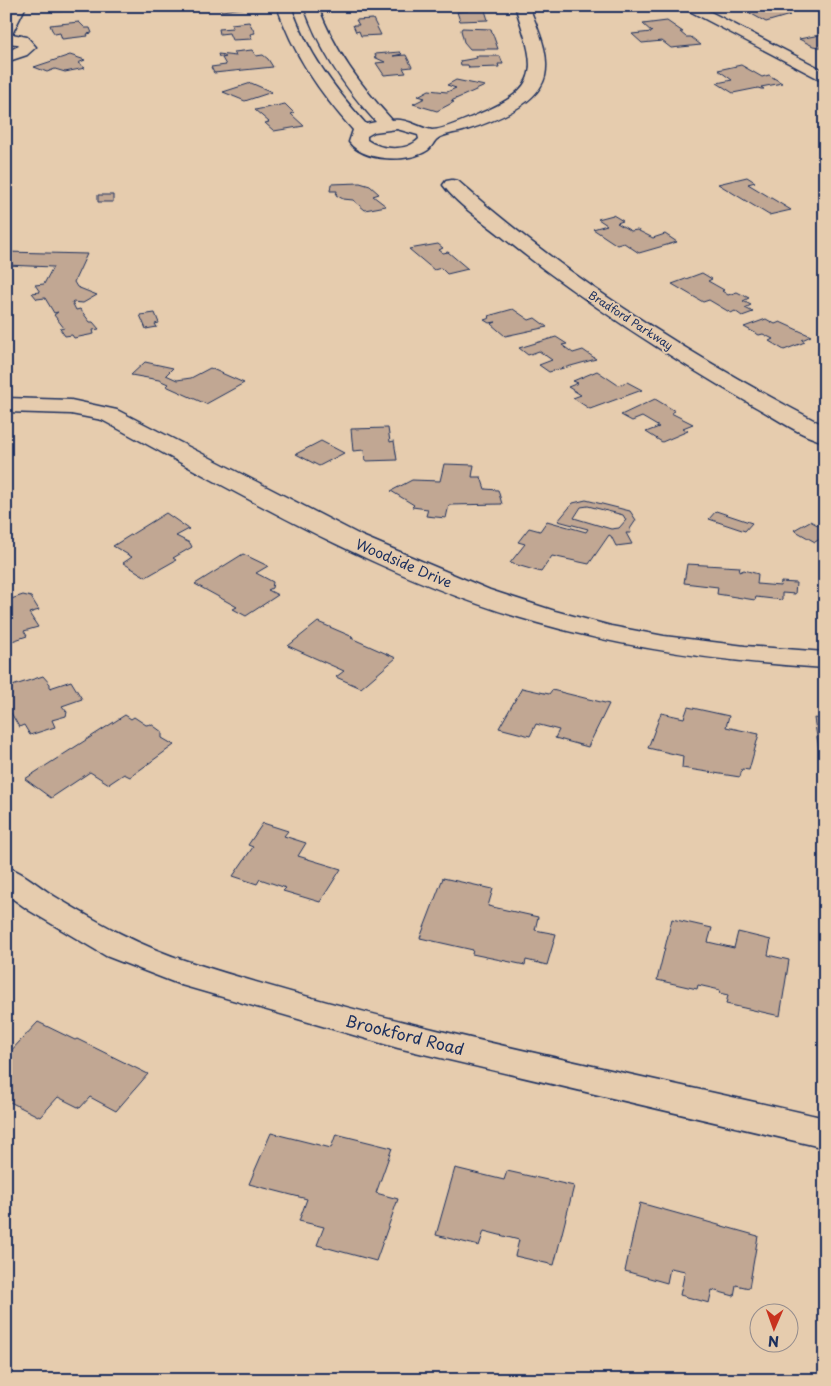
<svg xmlns="http://www.w3.org/2000/svg" width="831" height="1386" font-family="'Playpen Sans',sans-serif">
	<style>
		.building { fill: #c1a793; stroke: #1b2f5e; fill-rule: evenodd }
		.lines { fill: none; stroke-linecap: round; stroke-linejoin: round }
		.street-casing { stroke: #1b2f5e; stroke-width: 3 }
		.street { fill: #e6ccae; fill-rule: evenodd }
		.labels { text-anchor: middle; dominant-baseline: central; stroke-width: 4; stroke-linejoin: round; paint-order: stroke }
		.far-street-label { font-size: 11px; fill: #1b2f5e; stroke: #e6ccae }
		.street-label { font-size: 14px; fill: #1b2f5e; stroke: #e6ccae }
		.near-street-label { font-size: 16px; fill: #1b2f5e; stroke: #e6ccae }
	</style>
	<rect width="100%" height="100%" fill="#e6ccae"/>
	<filter id="ink" filterUnits="userSpaceOnUse"><feTurbulence type="fractalNoise" baseFrequency=".02" numOctaves="2"/><feDisplacementMap in="SourceGraphic" scale="10" xChannelSelector="R" yChannelSelector="G"/><feConvolveMatrix kernelMatrix="1 2 1 2 8 2 1 2 1" color-interpolation-filters="sRGB"/></filter>
	<g filter="url(#ink)">
		<path class="building" d="M54 6H77L75 11 52 12Z
			M218 6H242L243 8 222 11Z
			M476 6 484 7 488 20 460 21 457 12 468 11 467 7Z
			M737 6H770L779 10 776 11 779 12 790 15 766 22Z
			M373 19 381 35 361 36 359 31 356 32 353 25H359L356 20Z
			M667 21 683 32H680L686 37H691L701 45 671 48 662 41 642 43 632 34 652 32 643 24Z
			M79 22 85 28H90L92 33 87 34 88 36 62 39 60 33 55 34 52 30 50 25Z
			M249 22 255 33 250 34 252 39 232 40 229 33 220 34 219 29 233 28 231 24Z
			M462 28 491 29 498 49H470L464 42 461 30Z
			M825 34V48L813 46 799 39Z
			M252 50 256 56 263 55 268 59 273 67 214 73 211 67 226 65 222 58 226 57H219L218 54 236 56 234 52Z
			M400 52 402 54 393 56 406 55 412 67 403 68 406 73 384 75 376 63 385 62 374 57 376 56 375 54Z
			M70 55 85 60 78 63 85 68 65 72 55 69 47 72 34 67Z
			M476 56H500L503 64H498L499 67 469 68 468 65H461L460 61 477 58Z
			M741 65 762 77 769 75 782 83 761 87 764 89H761L758 88 733 93 717 83 732 80 718 70Z
			M456 80 485 86 451 101 454 102 437 111 413 104 425 98 418 96 429 90 447 92 456 88 447 85Z
			M251 83 272 92 245 101 223 92Z
			M285 104 294 113 291 114 304 126 274 131 265 123 269 122 255 110Z
			M747 177 755 182 748 184 791 210 769 215 718 184Z
			M360 183 370 186 379 194 373 196 386 206 365 210 353 200 343 199 336 195 337 191H330L331 184Z
			M98 195H113V202H98Z
			M613 215 623 221 617 223 631 231 637 230 653 238 665 234 677 242 639 253 624 243 617 245 593 229 607 225 598 219Z
			M438 244 443 248 439 250 443 253 448 252 468 269 447 274 441 268 434 270 409 249Z
			M6 252 87 254 74 282 77 287 97 295 83 303 72 302 76 310 80 309 90 322H93L99 329 93 330 94 334 74 338 72 335 65 336 60 329 64 328 54 315 58 312 54 313 45 298 37 299 32 293 40 292 35 285 44 284 53 267 6 265Z
			M702 273 712 279 708 281 724 290 722 291 728 295 737 292 749 298 743 301 751 305 745 308 753 312 742 316 735 311 731 313 709 300 703 302 672 284Z
			M513 309 529 320 535 318 547 327 505 336 491 324 496 322 489 323 484 320 490 318 488 316Z
			M155 313 159 323 155 324 157 327 146 329 140 315Z
			M766 319 775 324 780 322 811 336 802 340 805 342 784 350 769 341 773 339 763 334 759 335 744 327Z
			M556 337 567 344 562 345 573 353 583 350 596 359 549 372 539 365 552 360 539 351 528 355 519 348Z
			M145 362 173 368 166 375 177 380 191 378 210 368 244 383 206 404 166 386 168 384 159 380 131 375Z
			M597 371 618 385 627 382 642 390 590 409 573 398 581 395 568 387 578 383 573 381Z
			M655 399 675 411 671 413 693 424 683 428 688 431 662 442 646 432 659 427 642 417 632 421 621 415Z
			M388 428 390 442 394 441 397 460 365 461 364 450 353 451 351 429Z
			M321 441 344 453 319 466 296 454Z
			M444 464 474 465 472 477H481L485 489 498 490 502 504 449 505 446 518 426 516 428 509 412 507 414 505 391 491 412 480 440 481Z
			M586 500 630 511 636 520 630 529 631 533H626L632 544 616 546 611 536 609 535 589 564 552 556 541 572 510 563 525 544 518 542 529 528 540 531 547 521 586 532 588 529 558 521 573 503ZM588 506 623 515 626 520 619 528 611 529 574 518 581 507Z
			M716 511 752 523 745 531 709 519Z
			M166 513 189 529 176 536 190 543 192 547 173 558 176 560 146 577 123 563 132 557 113 546Z
			M810 521 825 529V541L820 539 815 542 794 530Z
			M243 554 268 566 256 573 273 582 272 588 268 590 278 595 246 616 233 609 237 607 195 584Z
			M687 564 740 567 739 572 744 570 758 574 757 584 780 586 781 582 796 583 795 594 782 593V600L756 597 755 600 717 594 718 587 684 583Z
			M23 595 31 597 39 610 29 613 38 627 24 631 27 636 6 643V598L8 600Z
			M318 622 353 637 351 638 396 658 361 688 336 677 344 671 288 646Z
			M43 676 50 684V688L71 681 82 699 62 706 67 712 66 716 52 720 55 727 30 735 24 725 19 727 11 713 6 715V688Z
			M522 688 549 694 552 690 609 704 588 747 555 738 559 730 536 724 530 736 499 728Z
			M688 707 729 716 726 727 759 734 749 770 742 769 740 777 682 768 683 756 648 748 661 713 684 718Z
			M125 715 131 719 134 717 146 725 151 724 162 732V738L174 745 130 777 124 774 109 784 90 772 51 798 25 779Z
			M814 718 825 719V750H819Z
			M263 823 288 831 284 836 306 843 298 856 341 869 320 902 283 891 286 888 260 879 257 884 233 876 253 847 248 845Z
			M443 878 493 889 488 906 538 917 535 930 556 934 547 965 526 960 525 965 472 954 473 950 420 938Z
			M672 919 712 928 708 942 734 948 738 932 771 940 768 955 789 960 780 1016 726 1004 728 995 719 993 720 990 698 985 697 989 657 980Z
			M38 1022 75 1040 77 1039 148 1074 116 1111 90 1097 80 1108 58 1097 40 1117 10 1102 6 1107V1056Z
			M271 1133 331 1148 336 1134 392 1148 376 1193 398 1199 376 1261 317 1245 324 1227 299 1221 307 1199 249 1184Z
			M455 1168 504 1180 507 1171 574 1186 554 1265 515 1256 519 1240 484 1231 479 1246 436 1235Z
			M640 1203 758 1236 749 1288 736 1285 734 1296 712 1290 709 1303 680 1295 685 1271 670 1268 667 1283 625 1271Z"/>
		<g class="lines">
			<g class="street-casing">
				<path id="street" d="M12 6H26L12 34 27 37 36 47 27 55 6 62V52L19 46 17 44 6 43V17Z
					M277 6H291C307 52 334 88 366 124L376 122C345 88 319 50 304 6H318C334 50 361 86 392 120 407 118 419 128 432 130 442 130 470 118 479 114 546 86 534 65 515 6H529C537 28 550 52 545 76 538 106 489 123 463 131 456 133 443 134 437 139 434 141 432 147 428 150 409 163 364 162 349 142L353 130C320 93 293 54 277 6ZM397 129 418 135 419 139C406 152 381 150 367 140V136L374 132Z
					M680 6H699L825 71V82Z
					M452 180 458 181C567 278 695 359 825 426V442C800 436 776 418 754 406 666 355 579 299 500 235 481 220 457 204 443 185L446 181Z
					M6 398 71 400 117 410 362 536 490 590 555 611 611 626 664 636 745 646 825 652V668C727 662 632 650 538 623 384 580 242 495 102 420L71 414 6 412Z
					M6 867C24 872 38 886 54 896 97 922 141 947 190 962 398 1028 613 1069 825 1118V1148L398 1048 181 985 106 956 30 911 6 894Z"/>
			</g>
			<use href="#street" class="street"/>
		</g>
	</g>
	<g class="labels">
		<g class="far-street-label">
			<text transform="translate(631 320) rotate(33)">Bradford Parkway</text>
		</g>
		<g class="street-label">
			<text transform="translate(404 563) rotate(23)">Woodside Drive</text>
		</g>
		<g class="near-street-label">
			<text transform="translate(405 1034) rotate(14)">Brookford Road</text>
		</g>
	</g>
	<rect width="831" height="1386" fill="none" stroke="#e6ccae" stroke-width="25"/>
	<rect x="12" y="12" width="806" height="1361" fill="none" stroke="#1b2f5e" stroke-width="2" filter="url(#ink)"/>
	<g transform="translate(774 1328) rotate(182)"><circle r="24" fill="#e6ccae" stroke="#958d8e"/>
	<path d="M0-4L9 19L0 12L-9 19Z" fill="#c8321e"/>
	<text y="-8" font-size="14" font-weight="bold" text-anchor="middle" fill="#1b2f5e">N</text>
	</g>
</svg>
